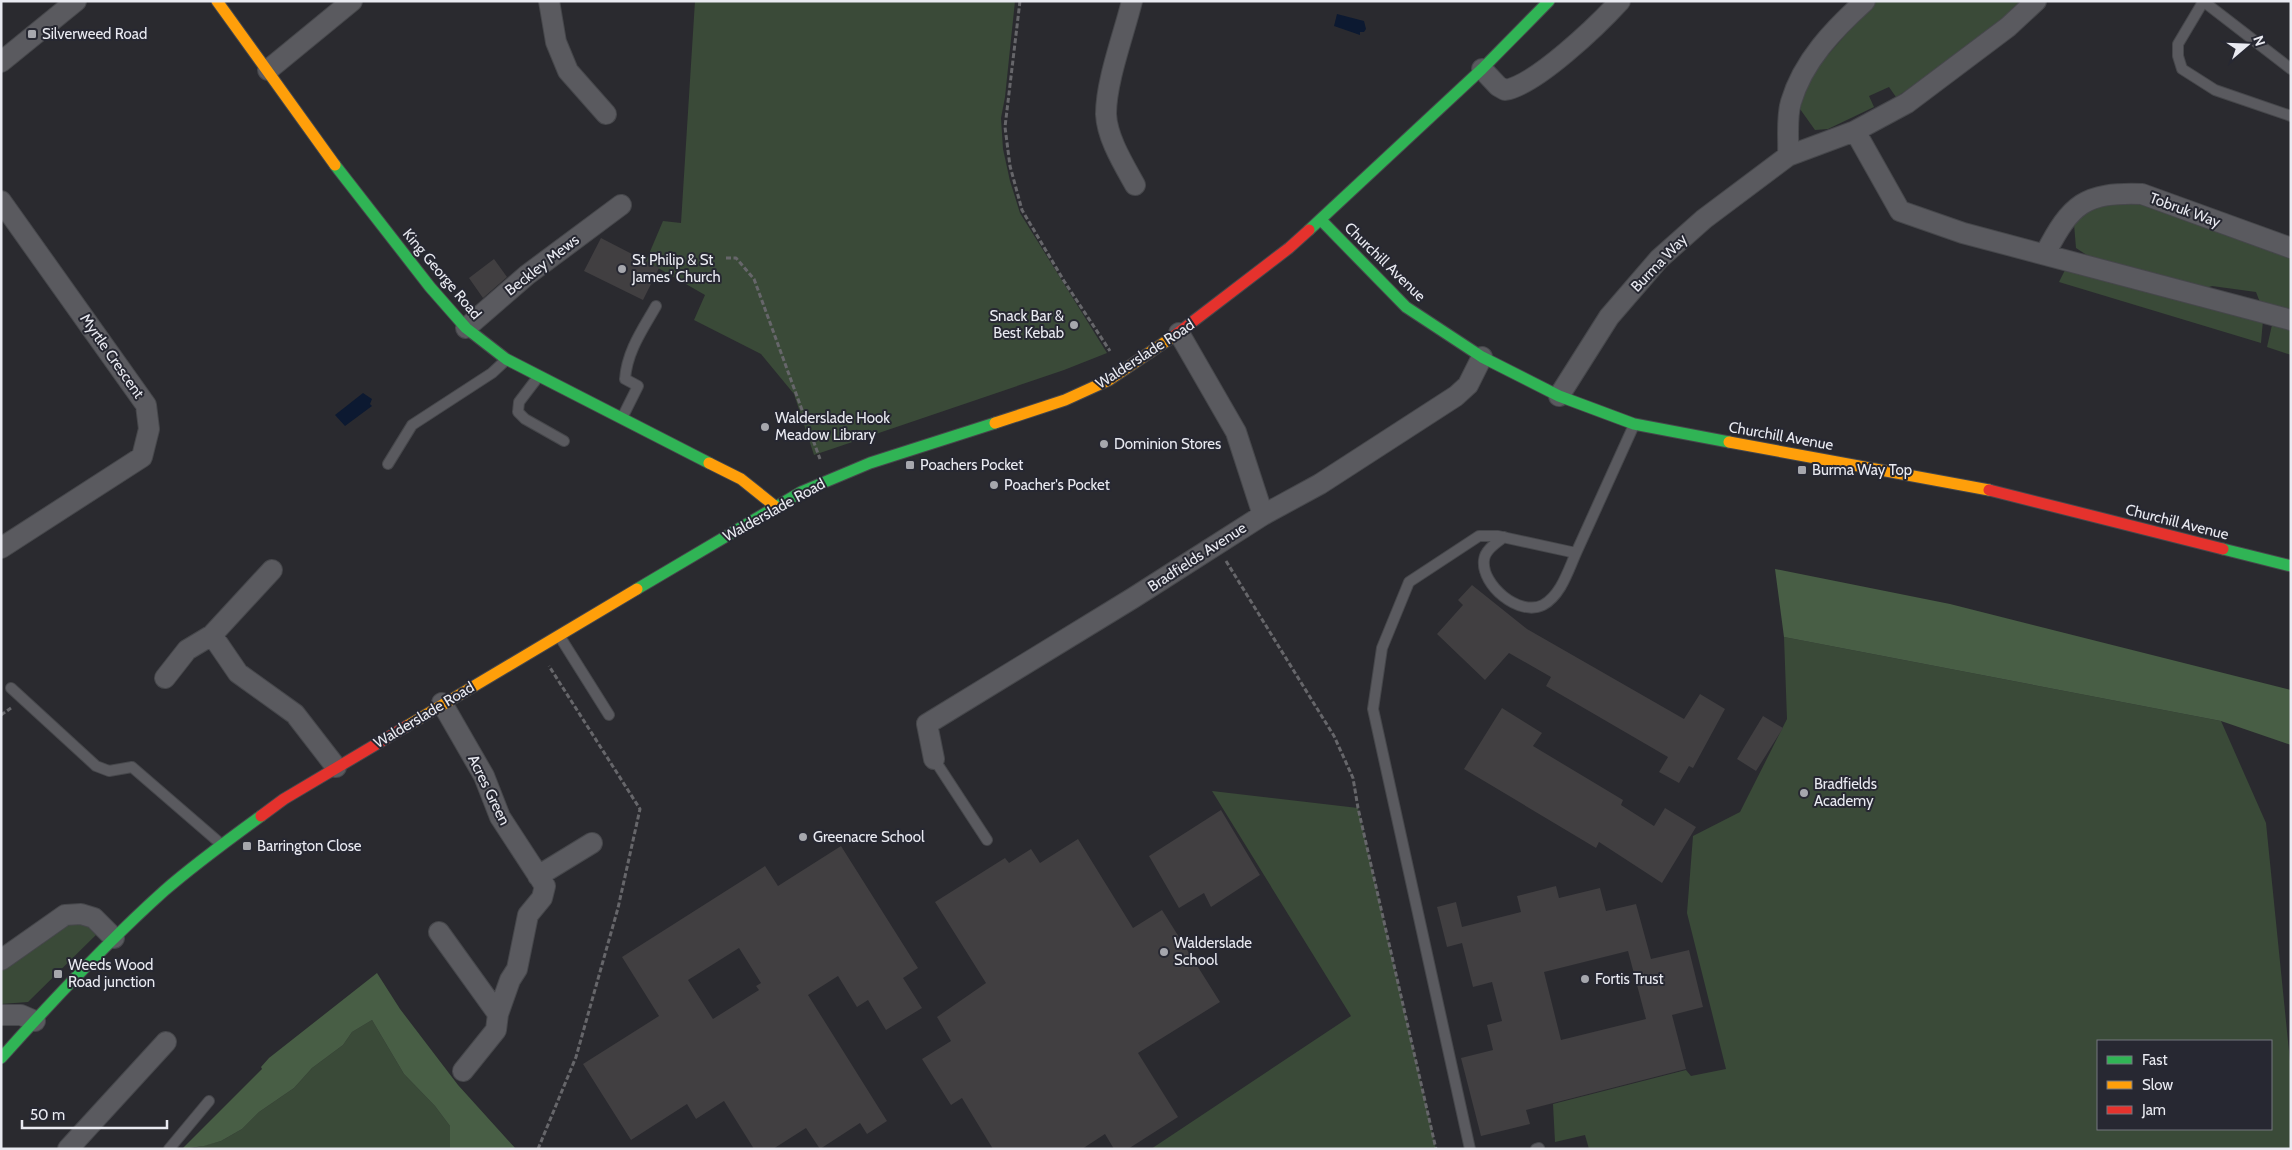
<svg xmlns="http://www.w3.org/2000/svg" width="2292" height="1150" font-family="Cabin,sans-serif">
	<style>
		.green { fill: #3a4a38; fill-rule: evenodd }
		.forest { fill: #485e45 }
		.water { fill: #0c1931 }
		.building { fill: #413f41; fill-rule: evenodd }
		.lines { fill: none; stroke-linecap: round; stroke-linejoin: round }
		.lane-casing { stroke: #46474b; stroke-width: 12 }
		.street-casing { stroke: #46474b; stroke-width: 22 }
		.fast-casing { stroke: #46474b; stroke-width: 13 }
		.slow-casing { stroke: #46474b; stroke-width: 13 }
		.jam-casing { stroke: #46474b; stroke-width: 13 }
		.path { stroke: #66666a; stroke-width: 3; stroke-dasharray: 5 2.5; stroke-linecap: butt }
		.lane { stroke: #5a5a5f; stroke-width: 10 }
		.street { stroke: #5a5a5f; stroke-width: 20 }
		.fast { stroke: #30b455; stroke-width: 11 }
		.slow { stroke: #ff9f0a; stroke-width: 11 }
		.jam { stroke: #e5322d; stroke-width: 11 }
		.poi-dot { fill: #a6a7ad; stroke: #272832; stroke-width: 2 }
		.labels { text-anchor: middle; dominant-baseline: central; stroke-width: 4; stroke-linejoin: round; paint-order: stroke }
		.poi-label { font-size: 15px; fill: #e9eaf1; stroke: #272832; text-anchor: start }
		.street-label { font-size: 15px; fill: #e9eaf1; stroke: #272832 }
	</style>
	<rect width="100%" height="100%" fill="#2a2a2f"/>
	<path class="green" d="M695 1H1015L1005 97 1001 118 1003 149 1010 181 1020 213 1107 353 1064 370 814 455 794 394 761 354 694 320 705 295 646 261 663 221 681 223Z
		M1877 1H2025L1959 57 1896 97 1889 87 1869 96 1874 107 1828 129 1815 130 1800 109 1807 79 1867 10Z
		M2133 200 2291 256V315L2261 305 2256 292 2212 286 2204 289 2093 259 2076 248 2074 224 2085 210Z
		M2067 266 2263 320 2261 343 2059 282Z
		M2272 325 2291 330V355L2267 347Z
		M1784 637 2221 721 2266 823 2291 1071V1149H1589L1585 1135 1555 1142 1553 1104 1686 1070 1691 1076 1726 1069 1687 913 1693 836 1740 812 1787 719ZM2098 1041H2271V1129H2098Z
		M1212 791 1358 808 1436 1149H1151L1351 1016Z
		M73 918 100 931 28 1002 1 1004V969Z
		M372 1020 404 1074 435 1106 450 1126V1149H191L221 1141 242 1129 259 1112 294 1088 312 1068 343 1045 352 1032Z"/>
	<path class="forest" d="M1775 569 1950 604 2291 690V745L2221 721 1784 637Z
		M377 973 400 1009 458 1085 516 1149H450V1126L435 1106 404 1074 372 1020 352 1032 343 1045 312 1068 294 1088 259 1112 242 1129 221 1141 204 1146 182 1149 262 1069 261 1067 269 1058Z"/>
	<path class="water" d="M1337 14 1364 21 1366 29 1364 32H1360V35L1334 26Z
		M363 393 372 399 370 404 372 406 345 426 335 415Z"/>
	<path class="building" d="M601 238 659 268 643 300 584 271Z
		M494 259 507 277 483 298 469 278Z
		M1472 585 1527 629 1684 719 1700 694 1725 709 1693 768 1689 766 1679 783 1659 772 1668 757 1546 686 1551 677 1509 653 1485 680 1437 634 1463 605 1458 600Z
		M1502 708 1542 733 1533 746 1623 800 1621 805 1654 826 1665 808 1696 827 1662 883 1599 842 1596 848 1464 769Z
		M1763 716 1783 728 1756 771 1737 759Z
		M1221 810 1260 875 1211 907 1204 893 1179 908 1149 856Z
		M1078 839 1133 928 1162 910 1220 1002 1138 1053 1178 1117 1128 1149H1114L1105 1134 1082 1149H993L962 1098 951 1105 922 1059 951 1041 937 1017 986 983 935 902 1005 858 1009 863 1031 849 1040 863Z
		M841 846 918 968 903 978 922 1008 886 1030 868 1000 857 1007 838 976 808 995 887 1121 867 1134 860 1123 820 1149 806 1128 773 1149H754L724 1101 696 1119 687 1104 631 1140 583 1064 659 1016 622 957 765 866 778 886ZM739 948 761 983 756 986 759 990 713 1019 688 980Z
		M1556 886 1559 898 1600 888 1606 911 1636 904 1651 959 1689 950 1703 1007 1672 1015 1686 1069 1526 1110 1530 1124 1481 1136 1461 1058 1493 1050 1487 1025 1502 1021 1492 982 1473 987 1462 943 1447 947 1437 907 1456 902 1462 927 1521 912 1517 896ZM1628 951 1646 1019 1561 1040 1544 972Z"/>
	<g class="lines">
		<g class="lane-casing">
			<path id="lane" d="M2203 1 2291 69
				M2203 2 2178 44V56L2182 69 2215 90 2291 116
				M538 377 519 402 518 412 525 419 564 441
				M623 416 638 386 625 379C627 351 643 329 656 306
				M388 464 412 425 492 373 506 360
				M1504 537C1496 543 1485 550 1484 560 1481 585 1519 617 1543 605 1561 595 1568 571 1576 553
				M560 637 609 715
				M11 688 96 766 109 771 132 767 221 844
				M934 759 987 840
				M169 1149 209 1101
				M1470 1149 1373 709 1382 648 1409 582 1479 536H1498L1576 553 1634 425
				M1536 1149 1539 1148"/>
		</g>
		<g class="street-casing">
			<path id="street" d="M549 1 556 42 568 71 606 114
				M1132 1C1124 34 1106 81 1106 114 1107 138 1124 165 1135 185
				M1 62 76 1
				M1482 69 1498 86 1505 90C1536 85 1598 25 1620 1
				M268 70 352 1
				M1855 131 1900 211 1963 233 2291 320
				M1788 156C1789 139 1786 118 1791 102 1803 61 1834 29 1865 1
				M1 201 146 405 149 429 142 457 1 548
				M2045 254C2071 204 2084 192 2142 194L2291 248
				M466 328 527 275 621 205
				M1179 333 1236 432 1263 515
				M1559 396 1609 317 1659 259 1704 219 1788 156 1855 131 1907 103 2008 27 2036 1
				M212 635 238 673 295 714 336 767
				M165 678 187 650 212 635 272 570
				M442 703 484 776 500 817 545 886 542 898 528 915 517 969 510 980 498 1014 496 1030 463 1071
				M934 759 927 724 1133 598 1263 515 1320 484 1456 396 1468 385 1482 357
				M538 876 592 843
				M439 932 498 1014
				M1 960 65 915 81 914 94 918 114 938
				M1 1015H21L35 1021
				M68 1149 166 1042"/>
		</g>
		<g class="fast-casing">
			<path id="fast" d="M335 165 430 287 466 328 506 359 709 463
				M1321 220 1406 307 1482 357 1559 396 1634 424 1729 442
				M1309 230 1482 69 1549 1
				M2223 549 2291 566
				M637 589 801 492 870 463 995 423
				M1 1058C53 1000 106 943 164 891 195 864 228 840 261 816"/>
		</g>
		<g class="slow-casing">
			<path id="slow" d="M217 1 335 165
				M995 423 1065 400 1109 380 1174 336
				M1729 442 1989 490
				M709 463 741 479 776 507
				M407 726 637 589"/>
		</g>
		<g class="jam-casing">
			<path id="jam" d="M1174 336 1289 248 1309 230
				M1989 490 2223 549
				M261 816 284 799 407 726"/>
		</g>
		<path class="path" d="M1020 1 1005 127 1010 166 1022 210 1064 281 1110 351
			M726 258H736L754 279 820 459
			M1226 561 1334 736 1353 778 1358 808 1436 1149
			M1 715 11 708
			M538 1149 576 1057 618 908 640 809 549 666"/>
		<use href="#lane" class="lane"/>
		<use href="#street" class="street"/>
		<use href="#fast" class="fast"/>
		<use href="#slow" class="slow"/>
		<use href="#jam" class="jam"/>
	</g>
	<g class="poi-dot">
		<rect x="27" y="29" width="10" height="10" rx="2.5"/>
		<circle cx="622" cy="269" r="5"/>
		<circle cx="1074" cy="325" r="5"/>
		<circle cx="765" cy="427" r="5"/>
		<circle cx="1104" cy="444" r="5"/>
		<rect x="905" y="460" width="10" height="10" rx="2.5"/>
		<rect x="1797" y="465" width="10" height="10" rx="2.5"/>
		<circle cx="994" cy="485" r="5"/>
		<circle cx="1804" cy="793" r="5"/>
		<circle cx="803" cy="837" r="5"/>
		<rect x="242" y="841" width="10" height="10" rx="2.5"/>
		<circle cx="1164" cy="952" r="5"/>
		<rect x="53" y="969" width="10" height="10" rx="2.5"/>
		<circle cx="1585" cy="979" r="5"/>
	</g>
	<g class="labels">
		<g class="poi-label">
			<text x="42" y="34">Silverweed Road</text>
			<text x="632" y="260">St Philip &amp; St<tspan x="632" dy="17">James' Church</tspan></text>
			<text x="1064" y="316" text-anchor="end">Snack Bar &amp;<tspan x="1064" dy="17">Best Kebab</tspan></text>
			<text x="775" y="418">Walderslade Hook<tspan x="775" dy="17">Meadow Library</tspan></text>
			<text x="1114" y="444">Dominion Stores</text>
			<text x="920" y="465">Poachers Pocket</text>
			<text x="1812" y="470">Burma Way Top</text>
			<text x="1004" y="485">Poacher's Pocket</text>
			<text x="1814" y="784">Bradfields<tspan x="1814" dy="17">Academy</tspan></text>
			<text x="813" y="837">Greenacre School</text>
			<text x="257" y="846">Barrington Close</text>
			<text x="1174" y="943">Walderslade<tspan x="1174" dy="17">School</tspan></text>
			<text x="68" y="965">Weeds Wood<tspan x="68" dy="17">Road junction</tspan></text>
			<text x="1595" y="979">Fortis Trust</text>
		</g>
		<g class="street-label">
			<text transform="translate(2185 210) rotate(20)">Tobruk Way</text>
			<text transform="translate(1385 262) rotate(44)">Churchill Avenue</text>
			<text transform="translate(1659 263) rotate(-46)">Burma Way</text>
			<text transform="translate(542 265) rotate(-38)">Beckley Mews</text>
			<text transform="translate(442 274) rotate(50)">King George Road</text>
			<text transform="translate(1145 354) rotate(-33)">Walderslade Road</text>
			<text transform="translate(112 356) rotate(55)">Myrtle Crescent</text>
			<text transform="translate(1781 436) rotate(10)">Churchill Avenue</text>
			<text transform="translate(774 510) rotate(-29)">Walderslade Road</text>
			<text transform="translate(2177 522) rotate(14)">Churchill Avenue</text>
			<text transform="translate(1197 557) rotate(-33)">Bradfields Avenue</text>
			<text transform="translate(424 715) rotate(-31)">Walderslade Road</text>
			<text transform="translate(489 790) rotate(64)">Acres Green</text>
		</g>
	</g>
	<rect width="2292" height="1150" fill="none" stroke="#e9eaf1" stroke-width="5"/>
	<rect x="2097" y="1040" width="175" height="90" fill="#272832" stroke="#75767e"/>
	<rect x="2107" y="1056" width="25" height="8" fill="#30b455" stroke="#75767e"/>
	<text x="2142" y="1065" font-size="15" fill="#e9eaf1">Fast</text>
	<rect x="2107" y="1081" width="25" height="8" fill="#ff9f0a" stroke="#75767e"/>
	<text x="2142" y="1090" font-size="15" fill="#e9eaf1">Slow</text>
	<rect x="2107" y="1106" width="25" height="8" fill="#e5322d" stroke="#75767e"/>
	<text x="2142" y="1115" font-size="15" fill="#e9eaf1">Jam</text>
	<g transform="translate(2247 45) rotate(71)" stroke="#272832" stroke-width="4" paint-order="stroke">
	<path d="M0-4L9 19L0 12L-9 19Z" fill="#e9eaf1"/>
	<text y="-8" font-size="14" font-weight="bold" text-anchor="middle" fill="#e9eaf1">N</text>
	</g>
	<path d="M22 1120v8h145v-8" fill="none" stroke="#e9eaf1" stroke-width="2.5"/>
	<text x="30" y="1120" font-size="15" fill="#e9eaf1" stroke="#272832" stroke-width="4" paint-order="stroke">50 m</text>
</svg>
